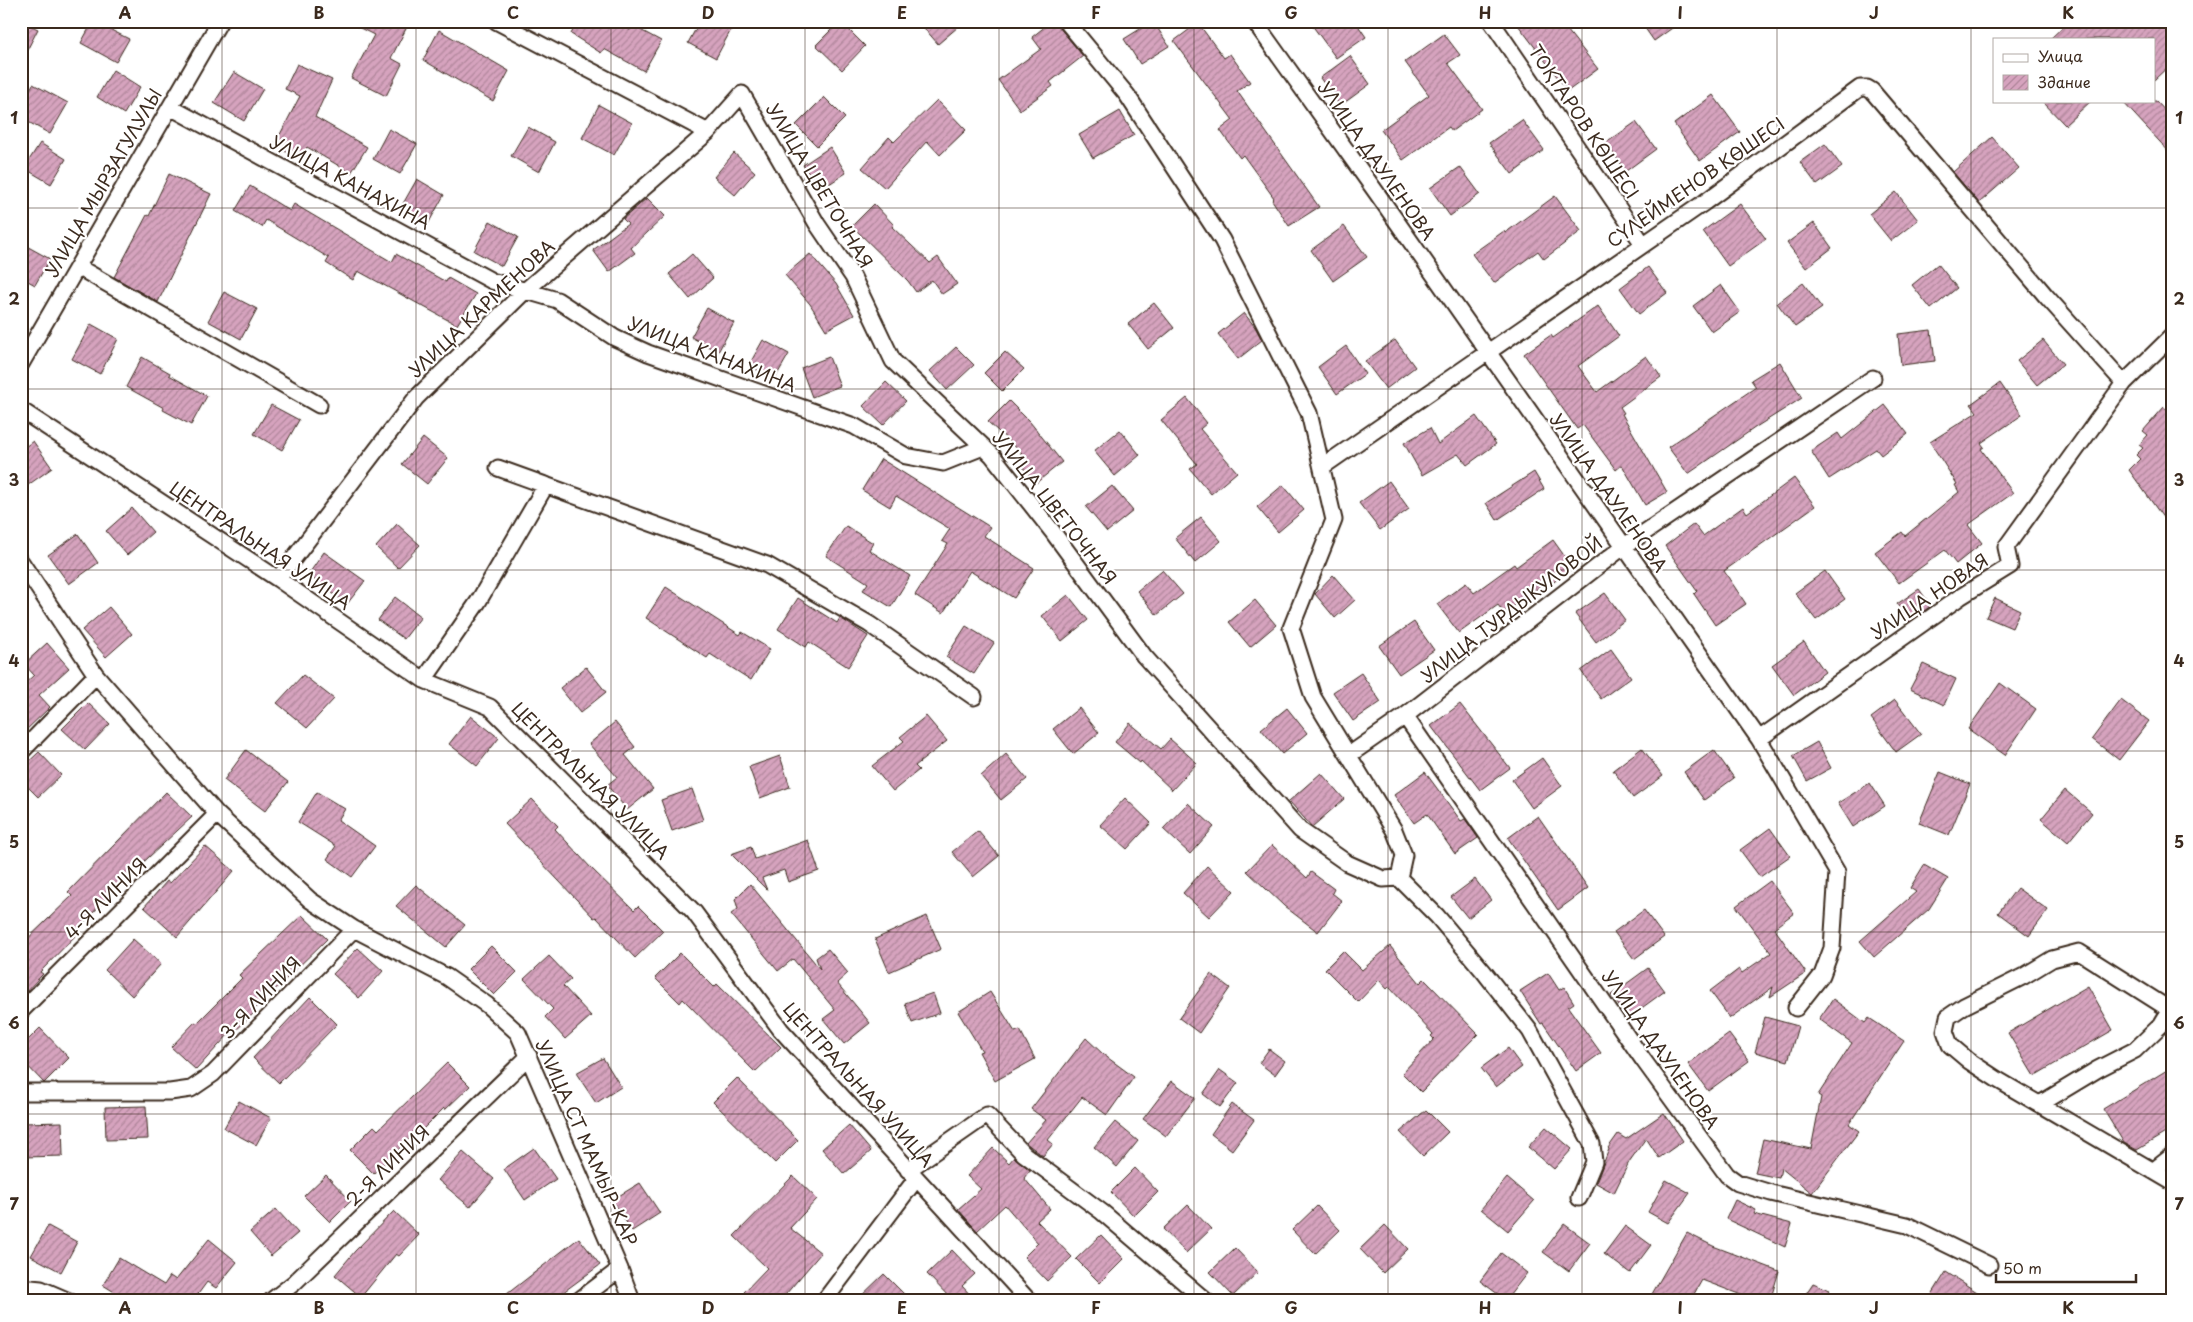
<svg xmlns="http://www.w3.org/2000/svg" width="2193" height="1322" font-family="'Playpen Sans',sans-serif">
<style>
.building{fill:url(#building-hatch);stroke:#3b2a1e}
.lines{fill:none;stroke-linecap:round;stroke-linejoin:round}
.minor-casing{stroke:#3b2a1e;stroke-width:19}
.minor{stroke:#fff;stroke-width:15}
.grid{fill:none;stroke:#3b2a1e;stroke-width:1;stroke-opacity:0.55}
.labels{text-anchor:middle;stroke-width:4.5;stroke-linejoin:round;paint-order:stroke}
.street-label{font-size:18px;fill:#3b2a1e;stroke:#fff}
.neatline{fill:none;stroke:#3b2a1e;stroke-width:2}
.grid-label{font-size:16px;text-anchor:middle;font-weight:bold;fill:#3b2a1e}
</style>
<defs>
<pattern id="building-hatch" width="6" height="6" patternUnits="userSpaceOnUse" patternTransform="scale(1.25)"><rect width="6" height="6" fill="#d6a3be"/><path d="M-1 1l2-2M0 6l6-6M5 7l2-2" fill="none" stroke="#af859a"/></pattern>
</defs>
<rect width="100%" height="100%" fill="#fff"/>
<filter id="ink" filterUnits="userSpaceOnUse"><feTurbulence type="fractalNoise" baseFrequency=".02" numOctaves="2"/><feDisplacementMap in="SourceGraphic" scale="10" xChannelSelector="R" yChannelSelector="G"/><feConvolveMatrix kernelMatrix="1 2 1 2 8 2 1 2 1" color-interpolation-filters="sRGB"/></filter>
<g filter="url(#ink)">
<!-- building -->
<path class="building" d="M21 21 38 29 21 62Z
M93 21 129 39 116 62 81 43Z
M346 21H410L391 58 402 64 386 96 351 78 374 35Z
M578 21H615L630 30 633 26 661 41 644 71 604 49 601 53 571 34Z
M700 21H720L732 28 716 58 688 43Z
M840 21 865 46 842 70 816 45Z
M918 21H965L938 44Z
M1052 21H1057L1059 27 1083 56 1050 82 1053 86 1020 110 998 80 1041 49 1032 37Z
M1153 21 1169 46 1140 64 1124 39Z
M1309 21H1355L1366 37 1336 58Z
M1515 21H1560L1598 69 1568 91Z
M1640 21H1682L1654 41Z
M2069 21H2081L2090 30 2099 21H2167L2172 26V63L2154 80V39H2050Z
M1198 23 1224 58 1230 54 1250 82 1237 91 1319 207 1289 226 1272 200 1274 198 1243 155 1240 158 1220 130 1233 120 1174 41Z
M439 30 509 71 493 101 423 60Z
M1444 34 1460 55 1448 63 1482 109 1452 131 1449 127 1403 160 1381 130 1429 95 1405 62Z
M1350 56 1370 84 1340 106 1320 78Z
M297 64 332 80 315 117 367 147 351 173 307 147 301 159 274 146 300 96 285 89Z
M113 70 140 87 124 114 97 97Z
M234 72 263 89 244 121 214 103Z
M33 84 68 103 50 134 21 118V105Z
M1713 95 1740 132 1700 161 1674 124Z
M824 97 845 118 817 146 796 125Z
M937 100 966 130 940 155 927 141 885 188 862 168 889 137 894 142Z
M2042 101H2091L2065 125Z
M2122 101H2156L2172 118V155Z
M599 105 632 123 614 155 582 138Z
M1120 111 1134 135 1093 158 1079 135Z
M1522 120 1544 150 1512 174 1489 143Z
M1636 122 1656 149 1626 171 1606 143Z
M528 127 555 142 539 172 511 156Z
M389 129 417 144 400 174 373 159Z
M1992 137 2019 168 1979 203 1953 172Z
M40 143 66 159 51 184 24 168Z
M1825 144 1842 167 1817 185 1800 162Z
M830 147 846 173 820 190 803 165Z
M734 153 755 172 735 195 714 177Z
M1460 167 1480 194 1450 216 1430 188Z
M169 174 211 194 158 302 114 277 147 215 149 216Z
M417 179 444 195 428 224 400 209Z
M250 186 290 211 294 204 392 262 396 254 446 282 448 278 476 294 457 325 358 271 353 280 326 263 329 258 266 220 262 227 235 211Z
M1896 192 1918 220 1891 241 1869 214Z
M1555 196 1581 231 1544 259 1538 251 1494 283 1472 254 1504 231 1505 233Z
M647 198 665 216 631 248 635 253 609 272 593 250 628 224 623 219Z
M874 204 894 225 892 227 930 263 938 257 957 284 942 294 932 280 916 292 908 281 852 226Z
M1740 204 1766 239 1728 266 1703 231Z
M490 221 518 237 502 266 474 251Z
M1814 223 1832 248 1806 268 1787 243Z
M1344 226 1367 257 1333 281 1311 250Z
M21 243 50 259 35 285 21 277Z
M692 254 713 278 690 299 669 274Z
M810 254 836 284 854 315 826 330 810 304 785 275Z
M1938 264 1957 288 1931 309 1912 285Z
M1648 267 1667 293 1639 314 1620 288Z
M1803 283 1822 308 1795 327 1777 303Z
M1721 285 1740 312 1712 332 1693 306Z
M224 292 257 309 241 339 208 321Z
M1154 303 1174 328 1148 349 1128 324Z
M1598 306 1619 336 1578 366 1597 392 1646 356 1661 377 1620 407 1624 413 1622 414 1667 492 1645 505 1622 465 1616 470 1583 425 1577 429 1524 354 1551 335 1553 338Z
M707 308 734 323 718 352 691 337Z
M1244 313 1255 327 1262 340 1238 359 1218 334Z
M91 324 118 339 100 374 72 359Z
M1931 330 1935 361 1901 365 1898 334Z
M763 340 789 354 774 380 749 365Z
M1395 340 1415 367 1386 389 1365 361Z
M2043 340 2063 364 2037 385 2017 361Z
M1346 346 1365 374 1337 394 1318 367Z
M956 347 974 365 947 390 930 371Z
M1005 352 1024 369 1002 391 984 373Z
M142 357 170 373 169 375 207 396 191 425 163 410 164 408 126 387Z
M829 357 840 386 812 397 801 368Z
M1780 362 1802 398 1756 427 1688 474 1668 447 1756 387 1751 380Z
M886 382 906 401 883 425 863 406Z
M2000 383 2022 415 1981 443 1984 447 1981 449 2013 493 1968 525 1982 543 1956 564 1945 550 1899 583 1875 552 1902 532 1905 536 1959 492 1955 485 1957 484 1930 442 1977 412 1971 404Z
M1187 398 1207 423 1200 429 1237 472 1211 494 1190 469 1197 464 1161 420Z
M1009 401 1030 422 1062 462 1036 483 1016 459 1022 453 988 422Z
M271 405 299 420 282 450 254 434Z
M1885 405 1908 434 1881 455 1876 449 1829 479 1811 451 1838 433 1842 439Z
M2164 407 2172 414V530L2129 470 2140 459 2136 455 2143 448 2139 445 2148 435 2143 431Z
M1476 416 1496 444 1467 465 1458 454 1422 475 1404 443 1430 428 1438 444Z
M1120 430 1140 455 1115 476 1094 451Z
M423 438 448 458 427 484 402 464Z
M33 441 52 468 21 490V450Z
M881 459 990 527 984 536 1034 568 1014 598 970 571 943 613 915 595 948 544 942 541 950 529 896 496 890 507 862 490Z
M1534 472 1544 489 1497 520 1486 503Z
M1794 478 1815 506 1724 571 1746 604 1715 625 1694 594 1697 591 1665 546 1694 524 1703 536 1743 507 1747 513Z
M1389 481 1409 509 1380 530 1359 503Z
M1283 485 1304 510 1278 532 1257 507Z
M1112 486 1133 511 1107 532 1086 507Z
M132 508 153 532 127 555 106 531Z
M1201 517 1221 541 1195 563 1175 538Z
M397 524 420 545 398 568 376 547Z
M846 526 873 543 869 550 910 576 891 607 863 590 868 583 826 556Z
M78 534 98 563 69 584 48 555Z
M1553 540 1573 568 1544 589 1541 586 1504 613 1498 605 1459 633 1437 604 1466 583 1474 593 1514 564 1516 567Z
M324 552 365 581 347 604 308 575Z
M1162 570 1183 594 1157 615 1137 591Z
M1825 571 1845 599 1816 620 1795 593Z
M1333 575 1355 600 1335 618 1315 594Z
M666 587 740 635 742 632 770 649 751 680 710 654 707 658 646 618Z
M1919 589 1931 606 1909 622 1897 604Z
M1605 593 1625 620 1596 642 1575 614Z
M1068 595 1088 620 1062 641 1042 616Z
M395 597 421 617 404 639 378 620Z
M798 598 837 623 840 618 868 636 848 667 809 642 806 647 778 629Z
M1995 598 2020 610 2012 628 1986 617Z
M1255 600 1276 625 1250 647 1229 622Z
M109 607 132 634 106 657 82 630Z
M1414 622 1434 650 1399 674 1379 646Z
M966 626 994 643 974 674 946 657Z
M1804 642 1825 672 1794 695 1772 665Z
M47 643 69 668 39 695 50 707 21 735V687L34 675 24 664Z
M1611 649 1631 677 1601 699 1581 671Z
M1923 664 1956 679 1944 705 1910 689Z
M586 667 606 692 580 713 560 688Z
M1361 673 1381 702 1353 721 1333 692Z
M303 675 334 699 307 728 277 703Z
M2000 683 2036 709 2005 755 1968 729Z
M1895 700 1921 734 1896 752 1871 718Z
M2121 700 2149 721 2119 760 2092 739Z
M88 703 110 724 85 750 62 729Z
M1460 704 1510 768 1480 790 1431 726Z
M1079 708 1099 733 1073 754 1053 729Z
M1287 708 1307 733 1282 754 1261 729Z
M471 716 499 738 477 766 449 744Z
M926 716 947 741 915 766 919 770 893 791 872 766 904 741 900 737Z
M615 722 635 747 625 755 653 789 627 810 607 785 617 777 589 744Z
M1130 723 1161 749 1170 739 1197 763 1172 790 1141 761 1140 763 1115 742Z
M1817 742 1831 768 1807 781 1793 756Z
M1642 748 1663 776 1633 798 1613 770Z
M246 750 288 782 265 811 224 780Z
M1714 750 1734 778 1704 800 1684 772Z
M39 752 61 775 38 797 21 780V769Z
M1006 754 1027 779 1001 800 981 776Z
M780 756 790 787 760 798 749 767Z
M1542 758 1562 786 1532 808 1512 780Z
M1425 772 1461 821 1465 819 1478 838 1455 854 1427 814 1414 823 1394 795Z
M1940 772 1970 784 1949 835 1919 823Z
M1321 773 1344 799 1312 827 1289 801Z
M1870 783 1885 806 1853 827 1838 803Z
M692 789 703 820 672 831 661 800Z
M2065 790 2092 813 2068 842 2041 819Z
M166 792 192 817 120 884 77 930 79 932 40 972 43 974 21 997V945L72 896 68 892Z
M317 792 345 809 338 820 375 846 352 877 327 859 336 846 298 822Z
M1125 798 1151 823 1127 849 1100 825Z
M532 799 558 826 555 829 591 868 634 910 638 906 663 931 635 958 596 917 594 918 505 824Z
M1188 803 1214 827 1190 854 1163 829Z
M1538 816 1588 888 1558 910 1508 838Z
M1770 828 1790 856 1760 877 1740 850Z
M978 831 999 856 973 877 952 852Z
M808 840 819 871 788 882 784 870 762 878 767 890 731 854 751 847 755 859Z
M1272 845 1307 878 1311 872 1334 889 1332 893 1342 901 1318 932 1284 906 1247 871Z
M205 846 234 871 177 937 144 907 167 881 170 883Z
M1924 865 1948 879 1929 909 1874 957 1860 941 1916 892 1910 888Z
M1207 866 1234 891 1209 917 1183 893Z
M1475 879 1491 900 1468 918 1451 897Z
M1770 881 1794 913 1774 928 1806 973 1770 997 1773 987 1730 1018 1710 991 1739 969 1742 973 1771 953 1736 906Z
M750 884 820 969 816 958 828 949 848 973 837 983 870 1023 844 1044 823 1019 835 1010 793 959 778 971 731 914 738 909 735 899Z
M416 885 465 925 446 947 396 906Z
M2017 888 2048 910 2029 936 1998 913Z
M1644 910 1664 937 1634 959 1614 932Z
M302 915 327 939 254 1010 255 1012 230 1036 229 1034 196 1070 171 1047 195 1022 197 1023 242 978 239 975Z
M927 916 941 949 889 972 875 939Z
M133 939 161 964 132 996 105 970Z
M491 946 517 972 494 995 468 969Z
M1390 946 1420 983 1424 979 1478 1034 1421 1092 1402 1073 1434 1039 1431 1036 1433 1034 1389 987 1387 989 1379 980 1358 1002 1325 969 1343 951 1362 970Z
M358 948 383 971 359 998 333 974Z
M680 953 714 987 717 984 781 1047 755 1072 683 999 680 1003 655 978Z
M549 956 571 979 563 986 591 1016 565 1039 545 1017 553 1009 524 979Z
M1648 968 1665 991 1628 1018 1611 995Z
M1548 973 1559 990 1564 987 1574 1003 1568 1007 1601 1053 1576 1071 1543 1023 1541 1024 1520 991Z
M1211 974 1230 988 1199 1033 1179 1018Z
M2088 986 2113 1030 2034 1076 2008 1033Z
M990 992 1015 1032 1020 1030 1035 1059 995 1081 979 1052 982 1051 958 1012Z
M933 993 940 1013 912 1023 905 1003Z
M310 997 337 1024 279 1083 253 1058Z
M1833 999 1865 1023 1869 1018 1904 1041 1849 1124 1859 1131 1812 1193 1781 1168 1779 1178 1755 1173 1763 1139 1811 1149 1821 1097 1818 1095 1852 1043 1819 1019Z
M1765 1017 1798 1026 1788 1061 1755 1052Z
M40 1028 69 1058 44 1083 21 1059V1047Z
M1729 1034 1749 1061 1708 1091 1688 1064Z
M1086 1038 1104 1055 1134 1077 1107 1115 1082 1097 1048 1140 1053 1144 1043 1156 1026 1143 1046 1120 1031 1109Z
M1508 1048 1522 1067 1496 1087 1481 1068Z
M1269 1049 1285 1061 1275 1075 1259 1063Z
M603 1058 621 1087 596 1103 576 1073Z
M447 1063 470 1086 445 1110 444 1108 412 1140 410 1138 374 1174 350 1150 374 1126 378 1130Z
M2172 1067V1129L2137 1150 2124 1143 2103 1109Z
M1220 1070 1238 1083 1220 1107 1203 1094Z
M737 1078 798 1140 775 1163 713 1102Z
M1172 1081 1195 1098 1166 1136 1143 1119Z
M239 1101 271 1118 256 1145 224 1128Z
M1232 1104 1254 1120 1232 1150 1211 1134Z
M146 1106 148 1139 106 1140 105 1107Z
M1426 1110 1448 1132 1423 1156 1400 1132Z
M1664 1113 1683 1141 1659 1158 1646 1138 1629 1162 1614 1193 1596 1183 1609 1149 1608 1148 1618 1134 1626 1139Z
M62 1122 63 1156 24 1157 23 1123Z
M1115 1122 1138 1141 1117 1167 1094 1147Z
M849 1125 871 1151 844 1174 822 1149Z
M1546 1127 1572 1149 1554 1169 1528 1147Z
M534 1148 556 1179 525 1200 504 1169Z
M993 1148 1009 1163 1014 1157 1030 1170 1024 1178 1050 1209 1037 1221 1072 1257 1047 1281 1024 1257 1038 1243 1005 1205 977 1231 958 1209 981 1189 967 1176Z
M463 1152 494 1179 470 1207 438 1180Z
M1135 1168 1158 1192 1134 1216 1111 1192Z
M326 1175 351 1201 330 1222 304 1196Z
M793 1176 817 1199 790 1228 821 1253 780 1301H754L744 1292 767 1268 734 1236Z
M1507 1178 1534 1201 1508 1231 1481 1209Z
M1666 1180 1690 1193 1668 1223 1648 1212Z
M640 1183 660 1213 632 1231 612 1200Z
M1735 1200 1756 1210 1754 1214 1792 1224 1785 1247 1726 1219Z
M1188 1205 1211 1229 1186 1253 1163 1229Z
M1317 1206 1340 1230 1315 1254 1292 1230Z
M276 1209 298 1233 271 1256 250 1232Z
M394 1211 419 1235 399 1256 396 1254 361 1297 335 1275 355 1251Z
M1564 1224 1590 1243 1569 1271 1543 1252Z
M1385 1225 1408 1249 1383 1273 1360 1249Z
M48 1226 77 1242 61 1272 31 1256Z
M1625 1226 1651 1245 1630 1273 1604 1254Z
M1687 1233 1713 1246 1779 1271 1770 1301H1757L1702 1280 1690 1301H1648Z
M1101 1235 1124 1259 1100 1283 1076 1259Z
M579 1238 600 1265 562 1293 568 1301H498Z
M209 1239 237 1262 216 1288 207 1282 193 1301H129L103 1285 119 1258 164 1285 170 1276 176 1280Z
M1235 1248 1258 1272 1233 1296 1210 1272Z
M952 1250 975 1274 962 1286 976 1301H953L927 1274Z
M1501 1253 1527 1273 1506 1300 1480 1281Z
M1946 1272 1991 1301H1928Z
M884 1274 911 1301H856Z
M1813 1283 1830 1290 1823 1301H1813L1805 1295Z"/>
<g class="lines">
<defs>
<path id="minor" d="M496 21 708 132
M1254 21 1376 192 1759 739 1837 872 1832 948 1822 975 1796 1008
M1491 21 1643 244
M170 107 492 281 557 300 615 338 648 353 854 426 906 456 943 463 983 447
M78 267 319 405
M21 364 220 21
M21 410 278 579 424 680 490 707 694 912 781 1030 1029 1301
M1322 467 1705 202 1860 88H1867L1872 91 2046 296 2124 383
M498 468 767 565 869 624 974 697
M21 562 96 675 217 814 310 900 354 929 447 977 487 1005 518 1033 620 1269 632 1301
M278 579 416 398 526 290 708 132 742 94 817 224 853 277 893 361 992 455 1052 531 1144 656 1300 830 1347 863 1383 879 1399 878 1404 855 1394 830 1313 697 1291 628 1334 520 1309 413 1222 240 1127 95 1066 21
M424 680 478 602 546 485
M1405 716 1644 1061 1727 1175 1738 1183 1771 1193 1907 1225 1989 1265
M1759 739 1960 597 2010 566 2006 547 2124 383 2172 336
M21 752 96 675
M1349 755 1405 716 1623 547 1873 378
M1399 878 1437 916 1484 972 1530 1031 1592 1144 1594 1162 1579 1198
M21 1011 217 814
M2172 1011 2079 952 2052 959 2024 976 1964 1006 1948 1017 1945 1031 1950 1045 1969 1061 1998 1080 2172 1182
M21 1092H170L191 1089 213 1074 354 929
M2040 1104 2098 1069 2135 1050 2161 1025 2170 1010
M908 1170 987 1115 1024 1154 1102 1212 1206 1301
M2153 1171 2172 1156
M21 1287 41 1289 69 1301
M271 1301 294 1283 529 1056
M578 1301 620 1269
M824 1301 916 1179"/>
</defs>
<!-- minor casing -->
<use href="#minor" class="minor-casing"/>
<!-- minor -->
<use href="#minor" class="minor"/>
</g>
</g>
<!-- grid -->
<path class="grid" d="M222 21V1301M416 21V1301M611 21V1301M805 21V1301M999 21V1301M1194 21V1301M1388 21V1301M1582 21V1301M1777 21V1301M1971 21V1301M21 208H2172M21 389H2172M21 570H2172M21 751H2172M21 932H2172M21 1114H2172"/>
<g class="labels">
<!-- street labels -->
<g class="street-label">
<text transform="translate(1583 122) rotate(56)" y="6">ТОҚТАРОВ КӨШЕСІ</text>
<text transform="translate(1376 161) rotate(55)" y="6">УЛИЦА ДАУЛЕНОВА</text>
<text transform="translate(104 183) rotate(-60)" y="6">УЛИЦА МЫРЗАГУЛУЛЫ</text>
<text transform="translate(350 183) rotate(28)" y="6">УЛИЦА КАНАХИНА</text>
<text transform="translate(1696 183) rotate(-35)" y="6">СҮЛЕЙМЕНОВ КӨШЕСІ</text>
<text transform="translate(819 186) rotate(59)" y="6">УЛИЦА ЦВЕТОЧНАЯ</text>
<text transform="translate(482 309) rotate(-43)" y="6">УЛИЦА КАРМЕНОВА</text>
<text transform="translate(712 355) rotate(21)" y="6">УЛИЦА КАНАХИНА</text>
<text transform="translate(1608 493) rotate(55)" y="6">УЛИЦА ДАУЛЕНОВА</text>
<text transform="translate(1054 508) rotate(52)" y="6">УЛИЦА ЦВЕТОЧНАЯ</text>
<text transform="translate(260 546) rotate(34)" y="6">ЦЕНТРАЛЬНАЯ УЛИЦА</text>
<text transform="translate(1930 597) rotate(-34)" y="6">УЛИЦА НОВАЯ</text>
<text transform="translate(1512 610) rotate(-38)" y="6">УЛИЦА ТУРДЫКУЛОВОЙ</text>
<text transform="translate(590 781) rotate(45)" y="6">ЦЕНТРАЛЬНАЯ УЛИЦА</text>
<text transform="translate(106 899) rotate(-45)" y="6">4-Я ЛИНИЯ</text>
<text transform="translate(261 998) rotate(-46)" y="6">3-Я ЛИНИЯ</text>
<text transform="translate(1660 1050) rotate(55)" y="6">УЛИЦА ДАУЛЕНОВА</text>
<text transform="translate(858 1085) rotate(48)" y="6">ЦЕНТРАЛЬНАЯ УЛИЦА</text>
<text transform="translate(586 1143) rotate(66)" y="6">УЛИЦА СТ МАМЫР-КАР</text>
<text transform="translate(388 1166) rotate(-44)" y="6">2-Я ЛИНИЯ</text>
</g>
</g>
<!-- margin -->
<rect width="2193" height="1322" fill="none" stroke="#fff" stroke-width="55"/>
<!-- legend -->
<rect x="1993" y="38" width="162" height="65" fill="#ffffff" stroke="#b1aaa5"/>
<rect x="2003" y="54" width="25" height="8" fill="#ffffff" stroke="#b1aaa5"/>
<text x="2038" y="62" font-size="15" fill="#3b2a1e">Улица</text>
<rect x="2003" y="75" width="25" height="15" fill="url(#building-hatch)" stroke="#b1aaa5"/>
<text x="2038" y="88" font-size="15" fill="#3b2a1e">Здание</text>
<!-- scale -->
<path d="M1996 1274v8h140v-8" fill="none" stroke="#3b2a1e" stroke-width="2.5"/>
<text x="2003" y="1274" font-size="15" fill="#3b2a1e" stroke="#ffffff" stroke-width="4" paint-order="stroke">50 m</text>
<rect x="28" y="28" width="2138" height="1266" class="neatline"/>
<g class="grid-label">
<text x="125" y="19">A</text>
<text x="319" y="19">B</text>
<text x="513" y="19">C</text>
<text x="708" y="19">D</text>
<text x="902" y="19">E</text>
<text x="1096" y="19">F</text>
<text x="1291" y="19">G</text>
<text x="1485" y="19">H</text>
<text x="1680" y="19">I</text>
<text x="1874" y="19">J</text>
<text x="2068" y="19">K</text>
<text x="14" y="124">1</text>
<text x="2179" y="124">1</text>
<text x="14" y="305">2</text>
<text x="2179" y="305">2</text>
<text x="14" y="486">3</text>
<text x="2179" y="486">3</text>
<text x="14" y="667">4</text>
<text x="2179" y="667">4</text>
<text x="14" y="848">5</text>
<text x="2179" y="848">5</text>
<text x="14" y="1029">6</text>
<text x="2179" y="1029">6</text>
<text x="14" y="1210">7</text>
<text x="2179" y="1210">7</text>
<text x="125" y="1314">A</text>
<text x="319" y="1314">B</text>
<text x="513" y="1314">C</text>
<text x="708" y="1314">D</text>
<text x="902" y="1314">E</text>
<text x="1096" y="1314">F</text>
<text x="1291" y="1314">G</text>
<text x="1485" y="1314">H</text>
<text x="1680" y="1314">I</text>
<text x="1874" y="1314">J</text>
<text x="2068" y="1314">K</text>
</g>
</svg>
